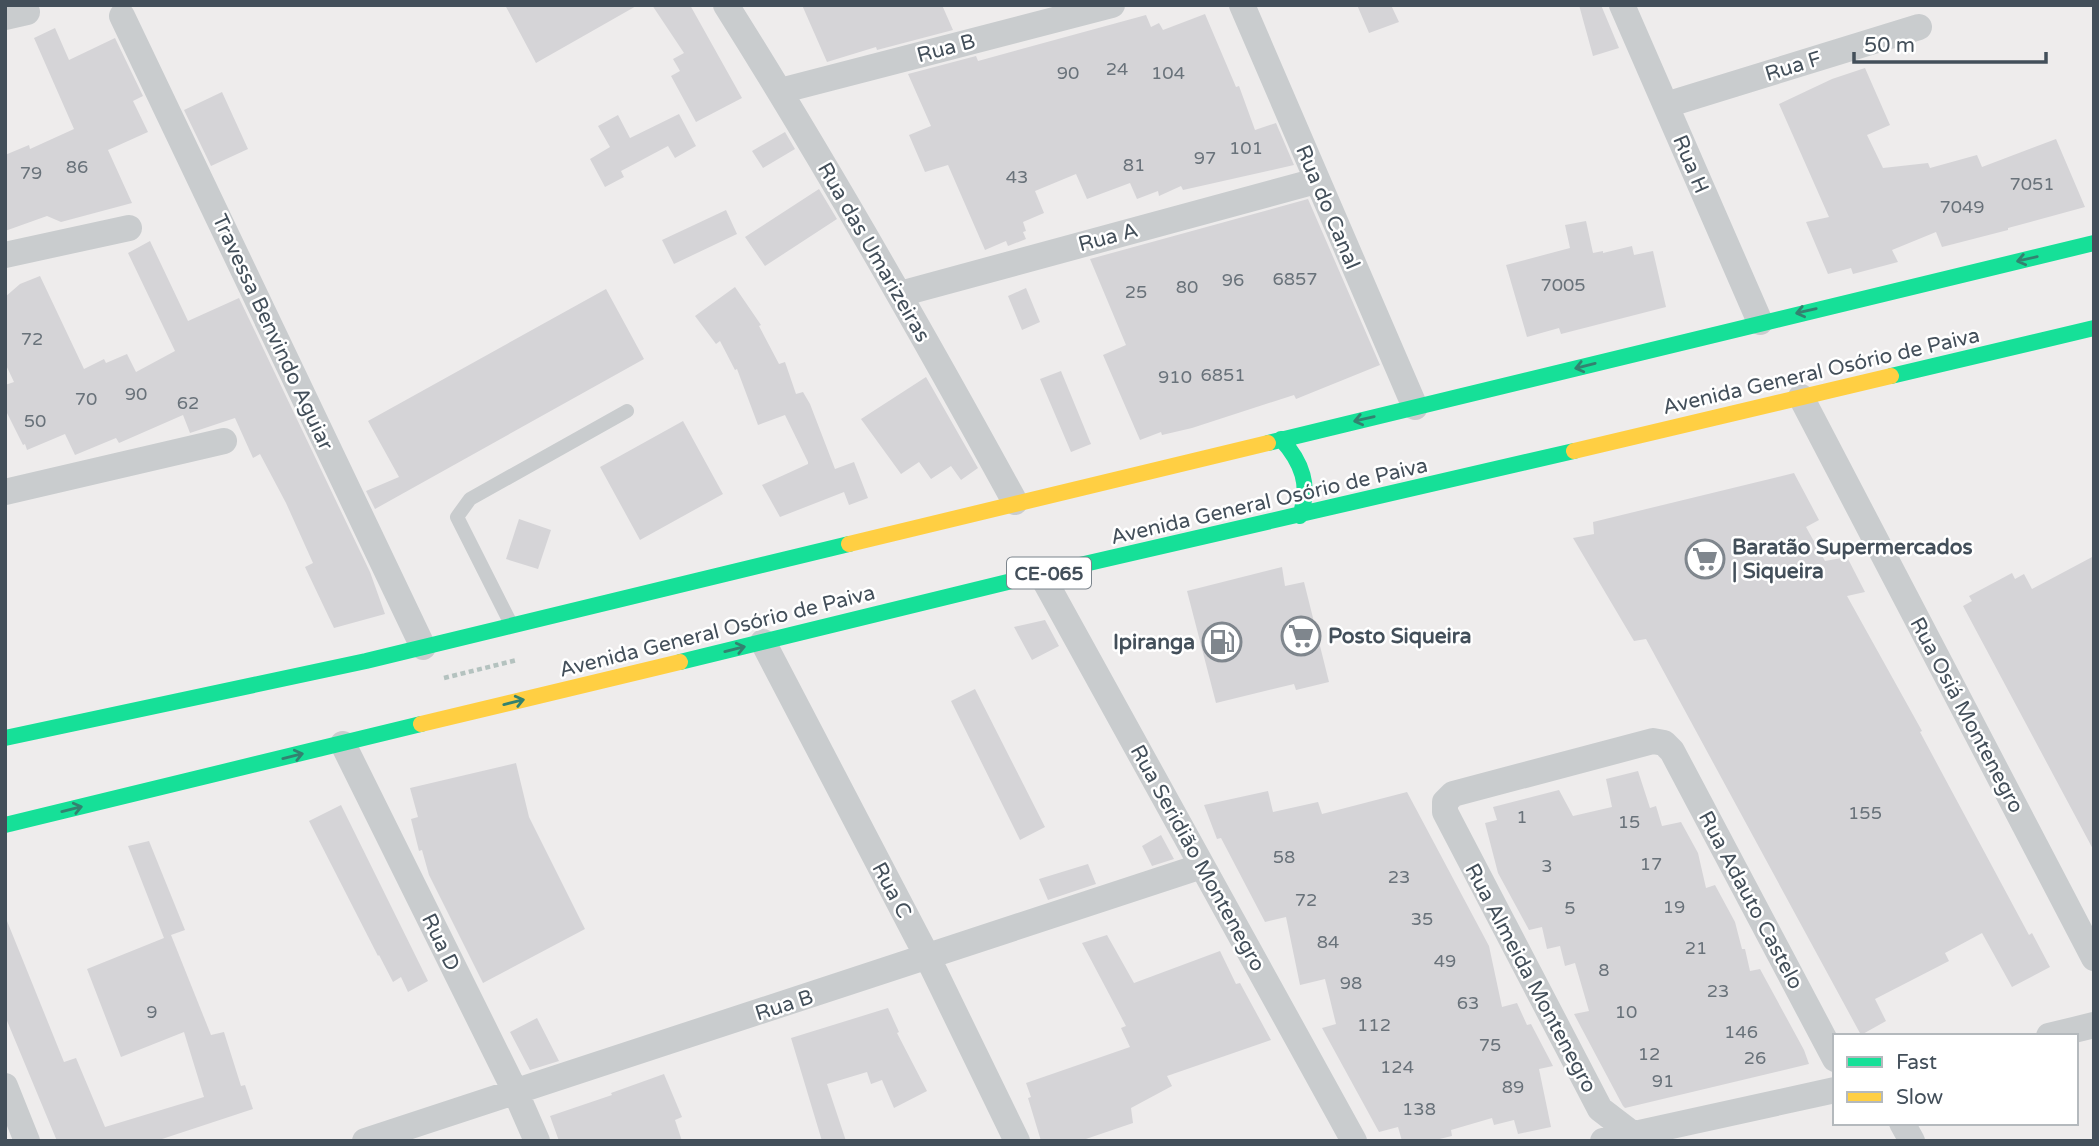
<svg xmlns="http://www.w3.org/2000/svg" width="2099" height="1146" font-family="'Varela Round',sans-serif">
<style>
.building{fill:#d5d4d7}
.lines{fill:none;stroke-linecap:round;stroke-linejoin:round}
.path{stroke:#b4c2bf;stroke-width:4.5;stroke-dasharray:5 3.5;stroke-linecap:butt}
.lane{stroke:#c9ccce;stroke-width:14}
.street{stroke:#c9ccce;stroke-width:26}
.fast{stroke:#16e098;stroke-width:16}
.slow{stroke:#ffcf43;stroke-width:16}
.oneway{stroke:#338270}
.labels{text-anchor:middle;stroke-width:5;stroke-linejoin:round;paint-order:stroke}
.number-label{font-size:18px;fill:#69727a}
.shield{fill:#fff;stroke:#7b848c;stroke-width:2}
.shield-label{font-size:19px;font-weight:bold;fill:#434f5a}
.street-label{font-size:21px;fill:#434f5a;stroke:#fff}
.poi-label{font-size:21px;font-weight:bold;fill:#434f5a;stroke:#fff;text-anchor:start}
</style>
<rect width="100%" height="100%" fill="#eeecec"/>
<!-- building -->
<path class="building" d="M505 5H638L536 63Z
M652 5H690L742 98 696 122 671 76 680 71 673 59 684 53Z
M802 5H942L953 30 877 50 876 47 827 62Z
M1357 5H1391L1399 22 1369 33Z
M1579 5H1601L1619 48 1593 56Z
M1205 14 1236 87 1239 86 1255 130 1276 123 1294 165 1183 190 1181 186 1159 196 1158 191 1137 199 1130 183 1087 199 1076 174 1035 191 1044 213 1023 222 1026 231 1023 232 1026 239 1008 246 1006 241 985 250 948 165 925 172 909 135 931 126 908 74 976 56 978 61 1146 15 1151 27 1159 23 1163 30Z
M55 28 69 60 115 38 143 96 133 101 148 132 108 150 132 203 61 222 47 216 5 231V155L29 145 30 149 74 129 34 38Z
M1865 68 1890 125 1867 135 1883 168 1928 163 1930 168 1977 155 1982 167 2056 139 2085 207 2008 228V230L1942 247 1936 232 1892 250 1898 262 1853 274 1851 268 1828 274 1806 222 1829 217 1779 104 1832 79Z
M222 92 248 149 211 166 184 110Z
M679 114 696 146 675 158 668 146 621 171 624 177 605 187 590 159 610 147 598 126 618 115 630 138Z
M785 132 795 149 763 168 752 151Z
M819 189 837 219 765 266 745 237Z
M1308 199 1380 365 1296 399 1294 395 1192 428 1162 435 1161 432 1140 440 1103 355 1126 345 1090 259Z
M726 210 737 234 674 264 662 240Z
M1586 221 1593 253 1603 251V253L1632 246 1634 255 1653 251 1666 307 1561 334 1559 328 1527 337 1506 265 1570 248 1565 225Z
M150 241 188 321 239 298 370 572 385 614 334 628 305 567 313 563 286 503 260 454 253 458 235 418 190 433 183 415 119 443 116 438 75 455 65 434 27 450 25 444 23 445 5 409V385L14 382 5 363V297L20 284 40 276 84 369 104 359 106 363 127 354 136 372 175 351 128 253Z
M735 287 761 325 759 326 779 364 785 362 796 394 803 392 810 404 835 469 854 462 868 498 849 505 844 492 780 517 762 485 808 464V462L785 415 758 425 737 369 735 370 720 341 716 344 695 316Z
M1026 288 1040 322 1022 330 1008 296Z
M606 289 644 359 375 509 366 491 399 477 368 421Z
M1061 371 1091 444 1071 452 1040 379Z
M926 377 978 468 961 480 951 466 931 479 919 462 901 474 861 419Z
M683 421 723 494 640 540 600 467Z
M1794 473 1819 520 1806 527 1825 561 1847 557 1865 592 1847 596 1922 731 1920 732 2029 935 2032 933 2050 967 2012 987 1982 933 1945 953 1949 961 1875 999 1886 1021 1861 1035 1646 639 1634 641 1573 538 1594 534 1593 522Z
M519 519 551 530 538 569 506 559Z
M2094 556V851L1963 606 1972 601 1969 596 2012 573 2015 579 2024 574 2032 589Z
M1282 567 1285 586 1304 582 1329 682 1296 690 1294 684 1216 703 1187 591Z
M1045 620 1059 646 1032 660 1014 627Z
M975 689 1045 827 1020 840 951 701Z
M516 763 529 817 585 929 483 983 429 875 422 850 419 851 411 819 418 817 410 788Z
M1638 771 1650 808 1656 806 1662 826 1681 822 1698 853 1706 888 1715 885 1735 922 1742 949H1745L1750 971 1760 969 1804 1050 1809 1064 1625 1108 1623 1106 1574 1014 1589 1011 1575 963 1565 966 1560 946 1547 949 1542 927 1529 930 1498 873 1485 823 1497 820 1493 807 1559 790 1573 816 1612 807 1606 779Z
M1268 791 1273 812 1318 802 1322 814 1407 792 1489 946 1502 1007 1517 1003 1527 1025 1531 1024 1553 1066 1539 1069 1551 1127 1518 1134 1514 1120 1494 1125 1492 1118 1451 1130 1452 1136 1431 1141H1402L1398 1127 1379 1132 1322 1028 1336 1024 1325 979 1300 985 1286 917 1265 922 1221 838 1217 839 1204 805Z
M341 805 428 981 408 992 401 977 393 982 379 955 378 956 309 821Z
M1161 835 1174 859 1152 866 1142 846Z
M149 841 185 930 171 935 211 1035 224 1032 241 1086 245 1085 253 1109 156 1141H57L5 1016V916L64 1062 76 1058 105 1127 204 1097 184 1032 121 1057 87 969 164 938 128 846Z
M1088 864 1096 884 1048 900 1039 879Z
M1107 935 1134 983 1220 951 1236 984 1240 983 1271 1040 1167 1076 1172 1086 1131 1108 1133 1123 1080 1141H1041L1028 1098 1031 1097 1026 1083 1130 1047 1121 1028 1126 1026 1082 943Z
M888 1008 899 1032 897 1033 927 1091 894 1108 882 1080 871 1084 867 1072 827 1084 846 1141H822L791 1038Z
M537 1018 559 1061 530 1070 510 1032Z
M664 1074 682 1117 675 1120 682 1141H559L550 1116 612 1095 611 1093Z"/>
<g class="lines">
<!-- path -->
<path class="path" d="M444 678 517 660"/>
<!-- lane -->
<path class="lane" d="M511 624 457 517 470 499 627 411"/>
<!-- street -->
<path class="street" d="M726 5C828 167 923 334 1015 502
M1242 5 1415 407
M1622 5 1760 322
M122 16 423 647
M5 17 27 12
M780 91 1112 5
M1666 105 1919 27
M5 255 129 228
M900 294 1316 181
M1801 397 2094 958
M5 492 224 441
M1041 574 1354 1141
M763 642 928 958 1017 1141
M343 744 516 1093 537 1141
M2049 1036 2094 1025
M5 1086 27 1141
M1902 1123 1912 1141
M365 1141 1202 866
M1603 1141 1835 1090
M1637 1141 1634 1135 1600 1109 1445 812V802L1453 794 1653 741 1664 743 1672 751 1835 1059"/>
<!-- fast -->
<path class="fast" d="M1891 376 2094 328
M1281 439C1302 462 1311 486 1300 516
M1268 443 2094 243
M680 662 1041 574 1574 451
M5 738 366 661 849 544
M5 825 421 724"/>
<!-- slow -->
<path class="slow" d="M1574 451 1891 376
M849 544 1268 443
M421 724 680 662"/>
</g>
<!-- one-way arrows -->
<defs><path id="oneway-shaft" d="M-6 0H5M1.5-3L5.5 0L1.5 3" fill="none" stroke-width="1.6" stroke-linecap="round" stroke-linejoin="round" transform="scale(1.75)"/></defs>
<g class="oneway">
<use href="#oneway-shaft" transform="translate(2027 259) rotate(167)"/>
<use href="#oneway-shaft" transform="translate(1806 311) rotate(167)"/>
<use href="#oneway-shaft" transform="translate(1585 366) rotate(166)"/>
<use href="#oneway-shaft" transform="translate(1364 419) rotate(167)"/>
<use href="#oneway-shaft" transform="translate(735 649) rotate(-14)"/>
<use href="#oneway-shaft" transform="translate(514 702) rotate(-14)"/>
<use href="#oneway-shaft" transform="translate(293 756) rotate(-14)"/>
<use href="#oneway-shaft" transform="translate(72 809) rotate(-14)"/>
</g>
<!-- icons -->
<defs>
<symbol id="supermarket-ring" viewBox="-11 -11 22 22"><circle r="9.5" fill="#fff" stroke="#7f868d" stroke-width="1.5"/><path d="M-6-5.5h2.5l.6 2H6L4.5 2H-2.5L-4.4-4H-6ZM-1.5 3.2a1.3 1.3 0 1 0 .1 0ZM3 3.2a1.3 1.3 0 1 0 .1 0Z" fill="#7f868d"/></symbol>
<symbol id="fuel-ring" viewBox="-11 -11 22 22"><circle r="9.5" fill="#fff" stroke="#7f868d" stroke-width="1.5"/><path d="M-5.5-6h7V0h2V4h1.3V-2.5L3-4.5l.8-.8L6-3V5H2.5V1h-1V6h-7ZM-4.2-4.7v3.2H.2V-4.7Z" fill="#7f868d"/></symbol>
</defs>
<g fill-rule="evenodd">
<use href="#supermarket-ring" x="1683" y="537" width="44" height="44"/>
<use href="#supermarket-ring" x="1279" y="614" width="44" height="44"/>
<use href="#fuel-ring" x="1200" y="620" width="44" height="44"/>
</g>
<g class="labels">
<!-- number labels -->
<g class="number-label">
<text x="1117" y="75">24</text>
<text x="1068" y="79">90</text>
<text x="1168" y="79">104</text>
<text x="1246" y="154">101</text>
<text x="1205" y="164">97</text>
<text x="1134" y="171">81</text>
<text x="77" y="173">86</text>
<text x="31" y="179">79</text>
<text x="1017" y="183">43</text>
<text x="2032" y="190">7051</text>
<text x="1962" y="213">7049</text>
<text x="1295" y="285">6857</text>
<text x="1233" y="286">96</text>
<text x="1563" y="291">7005</text>
<text x="1187" y="293">80</text>
<text x="1136" y="298">25</text>
<text x="32" y="345">72</text>
<text x="1223" y="381">6851</text>
<text x="1175" y="383">910</text>
<text x="136" y="400">90</text>
<text x="86" y="405">70</text>
<text x="188" y="409">62</text>
<text x="35" y="427">50</text>
<text x="1865" y="819">155</text>
<text x="1522" y="823">1</text>
<text x="1629" y="828">15</text>
<text x="1284" y="863">58</text>
<text x="1651" y="870">17</text>
<text x="1547" y="872">3</text>
<text x="1399" y="883">23</text>
<text x="1306" y="906">72</text>
<text x="1674" y="913">19</text>
<text x="1570" y="914">5</text>
<text x="1422" y="925">35</text>
<text x="1328" y="948">84</text>
<text x="1696" y="954">21</text>
<text x="1445" y="967">49</text>
<text x="1604" y="976">8</text>
<text x="1351" y="989">98</text>
<text x="1718" y="997">23</text>
<text x="1468" y="1009">63</text>
<text x="152" y="1018">9</text>
<text x="1626" y="1018">10</text>
<text x="1374" y="1031">112</text>
<text x="1741" y="1038">146</text>
<text x="1490" y="1051">75</text>
<text x="1649" y="1060">12</text>
<text x="1755" y="1064">26</text>
<text x="1397" y="1073">124</text>
<text x="1663" y="1087">91</text>
<text x="1513" y="1093">89</text>
<text x="1419" y="1115">138</text>
</g>
<!-- shield labels -->
<rect class="shield" x="1007" y="557.5" width="84" height="31" rx="5"/>
<g class="shield-label">
<text x="1049" y="580">CE-065</text>
</g>
<!-- street labels -->
<g class="street-label">
<text transform="translate(946 48) rotate(-15)" y="7">Rua B</text>
<text transform="translate(1793 66) rotate(-17)" y="7">Rua F</text>
<text transform="translate(1691 164) rotate(67)" y="7">Rua H</text>
<text transform="translate(1328 207) rotate(67)" y="7">Rua do Canal</text>
<text transform="translate(1108 237) rotate(-15)" y="7">Rua A</text>
<text transform="translate(874 252) rotate(60)" y="7">Rua das Umarizeiras</text>
<text transform="translate(273 332) rotate(65)" y="7">Travessa Benvindo Aguiar</text>
<text transform="translate(1821 371) rotate(-13)" y="7">Avenida General Osório de Paiva</text>
<text transform="translate(1269 501) rotate(-13)" y="7">Avenida General Osório de Paiva</text>
<text transform="translate(717 631) rotate(-14)" y="7">Avenida General Osório de Paiva</text>
<text transform="translate(1967 715) rotate(62)" y="7">Rua Osiá Montenegro</text>
<text transform="translate(1198 858) rotate(61)" y="7">Rua Seridião Montenegro</text>
<text transform="translate(892 890) rotate(62)" y="7">Rua C</text>
<text transform="translate(1751 900) rotate(62)" y="7">Rua Adauto Castelo</text>
<text transform="translate(441 942) rotate(64)" y="7">Rua D</text>
<text transform="translate(1531 978) rotate(62)" y="7">Rua Almeida Montenegro</text>
<text transform="translate(784 1005) rotate(-18)" y="7">Rua B</text>
</g>
<!-- poi labels -->
<g class="poi-label">
<text x="1732" y="554">Baratão Supermercados<tspan x="1732" dy="24">| Siqueira</tspan></text>
<text x="1328" y="643">Posto Siqueira</text>
<text x="1195" y="649" text-anchor="end">Ipiranga</text>
</g>
</g>
<!-- border -->
<rect width="2099" height="1146" fill="none" stroke="#434f5a" stroke-width="14"/>
<!-- legend -->
<rect x="1833" y="1034" width="245" height="91" fill="#ffffff" stroke="#b4b9bd" stroke-width="2"/>
<rect x="1847" y="1057" width="35" height="10" fill="#16e098" stroke="#b4b9bd" stroke-width="2"/>
<text x="1896" y="1069" font-size="21" fill="#434f5a">Fast</text>
<rect x="1847" y="1092" width="35" height="10" fill="#ffcf43" stroke="#b4b9bd" stroke-width="2"/>
<text x="1896" y="1104" font-size="21" fill="#434f5a">Slow</text>
<!-- scale -->
<path d="M1854 52v10h192v-10" fill="none" stroke="#434f5a" stroke-width="3.5"/>
<text x="1864" y="52" font-size="21" fill="#434f5a" stroke="#ffffff" stroke-width="5" paint-order="stroke">50 m</text>
</svg>
